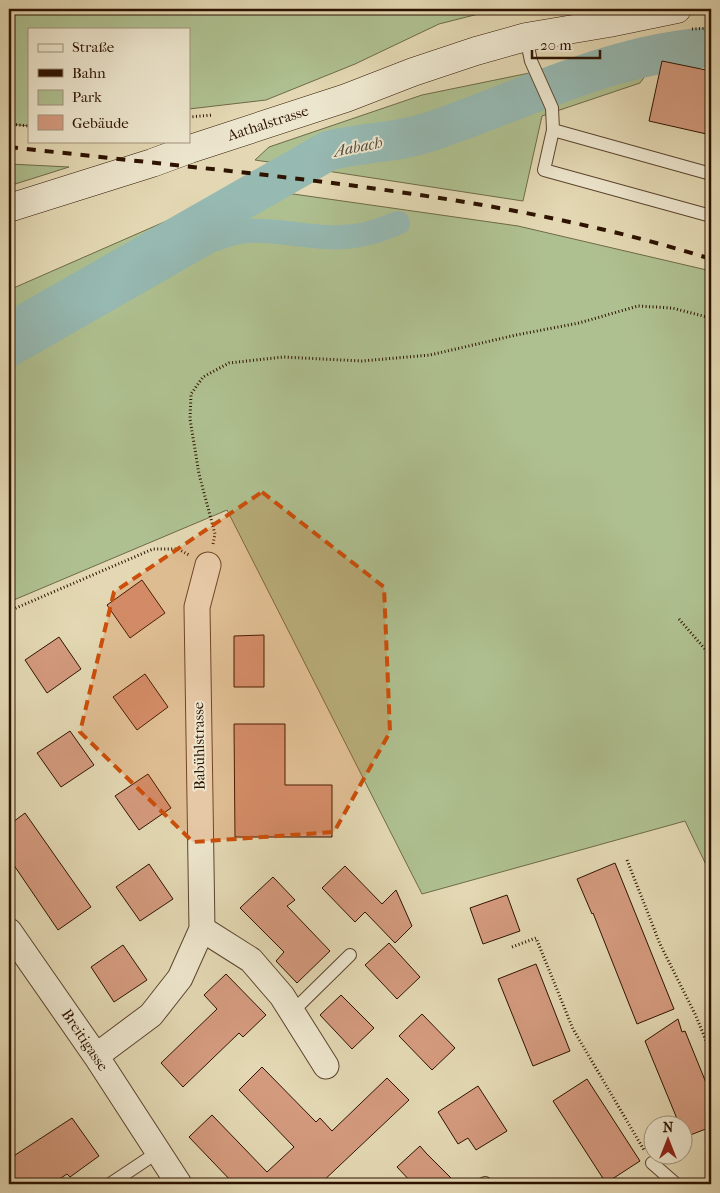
<svg xmlns="http://www.w3.org/2000/svg" width="720" height="1193" font-family="'IM FELL French Canon',serif">
<style>
.green{fill:#afc090;stroke:#6e6a48}
.lines{fill:none;stroke-linecap:round;stroke-linejoin:round}
.canal{stroke:#96b9b2;stroke-width:24}
.river{stroke:#96b9b2;stroke-width:40}
.building{fill:#d49a7e;stroke:#2e1300}
.lane-casing{stroke:#5b442d;stroke-width:14}
.street-casing{stroke:#5b442d;stroke-width:27}
.secondary-casing{stroke:#2e1300;stroke-width:29}
.path{stroke:#2e1300;stroke-width:3;stroke-dasharray:1 2.5;stroke-linecap:butt}
.lane{stroke:#ede6ce;stroke-width:12}
.street{stroke:#ede6ce;stroke-width:25}
.secondary{stroke:#ede6ce;stroke-width:28}
.rail{stroke:#2e1300;stroke-width:4;stroke-dasharray:9 9;stroke-linecap:butt}
.marked{fill:#cc4e0a;fill-opacity:0.2;stroke:#cc4e0a;stroke-width:4;stroke-dasharray:10 6;stroke-linejoin:round}
.labels{text-anchor:middle;stroke-width:4;stroke-linejoin:round;paint-order:stroke}
.street-label{font-size:15px;fill:#2e1300;stroke:#ede6ce}
.water-label{font-size:16px;font-style:italic;fill:#524d3e;stroke:#ede6ce}
</style>
<rect width="100%" height="100%" fill="#e3d8b3"/>
<filter id="stains"><feTurbulence type="fractalNoise" baseFrequency=".004" numOctaves="4"/><feColorMatrix values="0 0 0 0 .2 0 0 0 0 .09 0 0 0 0 .02 0 0 0 .5 -.17"/></filter>
<radialGradient id="worn" r=".72"><stop offset=".6" stop-color="#630" stop-opacity="0"/><stop offset="1" stop-color="#630" stop-opacity=".3"/></radialGradient>
<!-- green -->
<path class="green" d="M9 9H498L439 24 355 64 266 100 189 109V29H29V126L9 124Z
M696 34H711V53H662L640 83 542 116 523 201 255 160 269 147 422 95 549 69 609 51 667 37Z
M9 164 69 167 12 185 9 174Z
M244 187 518 226 711 271V875L685 821 422 894 227 510 9 602V290Z"/>
<g class="lines">
<!-- canal -->
<path class="canal" d="M9 356 210 241C222 237 233 232 247 231 282 229 318 241 354 236 370 234 384 229 398 223"/>
<!-- river -->
<path class="river" d="M9 333 328 151C362 142 398 143 432 131 523 100 614 53 711 47"/>
</g>
<!-- building -->
<path class="building" d="M662 61 711 71V135L649 121Z
M142 580 165 613 130 638 107 605Z
M264 635V687H234V636Z
M59 637 81 669 47 693 25 660Z
M145 674 168 707 137 730 113 697Z
M234 724H285V785H332V837H235Z
M70 731 94 765 61 787 37 753Z
M148 774 171 808 139 830 115 796Z
M25 813 91 907 58 930 9 858V825Z
M615 863 674 1009 637 1024 593 913 592 914 577 879Z
M149 864 173 899 140 921 116 887Z
M345 866 382 904 396 890 412 926 395 943 365 912 355 922 322 888Z
M273 877 295 900 287 906 330 951 297 983 276 961 284 952 240 908Z
M507 895 520 931 483 944 470 908Z
M389 943 420 977 397 999 365 965Z
M123 945 147 980 114 1002 91 967Z
M536 964 570 1051 533 1066 498 979Z
M226 974 266 1015 243 1037 239 1033 183 1087 161 1063 217 1009 204 995Z
M341 995 374 1028 352 1049 320 1015Z
M422 1014 455 1048 432 1070 399 1036Z
M678 1019 682 1032 685 1031 711 1095V1127L685 1137 682 1126H680L645 1041Z
M262 1067 316 1122 320 1118 332 1131 387 1078 409 1100 320 1184H234L189 1137 212 1115 267 1172 294 1147 239 1090Z
M587 1079 640 1161 606 1183 553 1101Z
M478 1086 507 1131 476 1150 468 1138 458 1144 438 1112Z
M72 1118 99 1156 70 1177 67 1174 52 1184H18L9 1172V1159Z
M420 1146 426 1153 457 1184H413L397 1167Z"/>
<g class="lines">
<defs>
<path id="lane" d="M526 37 531 61 552 108 553 130
M711 174 553 130 544 170 711 216
M292 1012 350 955
M652 1163 676 1184
M110 1184 158 1152
M483 1184 485 1183"/>
<path id="street" d="M202 929 251 960 282 996 326 1066
M9 931 96 1056 179 1184
M96 1056 151 1015 180 978 202 929 197 607 208 565"/>
<path id="secondary" d="M9 208 152 163 190 149 346 98 413 72 476 51 526 37 609 23 677 9"/>
</defs>
<!-- lane casing -->
<use href="#lane" class="lane-casing"/>
<!-- street casing -->
<use href="#street" class="street-casing"/>
<!-- secondary casing -->
<use href="#secondary" class="secondary-casing"/>
<!-- path -->
<path class="path" d="M692 29 711 28
M189 117 213 115
M9 124 29 126
M213 544 215 534 199 474 190 419 191 394 203 377 229 363 283 357 362 361 430 355 516 335 579 323 638 306 672 308 711 318
M9 611 153 549H178L189 555
M679 619 711 656
M627 860 660 944 696 1016 711 1053
M512 947 536 938 573 1029 644 1150"/>
<!-- lane -->
<use href="#lane" class="lane"/>
<!-- street -->
<use href="#street" class="street"/>
<!-- secondary -->
<use href="#secondary" class="secondary"/>
<!-- rail -->
<path class="rail" d="M9 147C82 155 156 163 230 171 392 189 555 210 711 259"/>
</g>
<!-- marked area -->
<path class="marked" d="M262 492 384 587 390 732 334 832 193 842 80 732 114 592Z"/>
<g class="labels">
<!-- street labels -->
<g class="street-label">
<text transform="translate(268 123) rotate(-18)" y="5">Aathalstrasse</text>
<text transform="translate(199 746) rotate(-91)" y="5">Babühlstrasse</text>
<text transform="translate(85 1040) rotate(56)" y="5">Breitigasse</text>
</g>
<!-- water labels -->
<g class="water-label">
<text transform="translate(358 146) rotate(-11)" y="6">Aabach</text>
</g>
</g>
<!-- margin -->
<rect width="720" height="1193" fill="none" stroke="#e3d8b3" stroke-width="30"/>
<rect x="10" y="10" width="700" height="1173" fill="none" stroke="#2e1300" stroke-width="2.5"/>
<rect x="15" y="15" width="690" height="1163" fill="none" stroke="#2e1300"/>
<!-- legend -->
<rect x="28" y="28" width="162" height="115" fill="#ede6ce" stroke="#a1927c"/>
<rect x="38" y="44" width="25" height="8" fill="#ede6ce" stroke="#a1927c"/>
<text x="72" y="52" font-size="15" fill="#2e1300">Straße</text>
<rect x="38" y="69" width="25" height="8" fill="#2e1300" stroke="#a1927c"/>
<text x="72" y="78" font-size="15" fill="#2e1300">Bahn</text>
<rect x="38" y="90" width="25" height="15" fill="#afc090" stroke="#a1927c"/>
<text x="72" y="102" font-size="15" fill="#2e1300">Park</text>
<rect x="38" y="115" width="25" height="15" fill="#d49a7e" stroke="#a1927c"/>
<text x="72" y="128" font-size="15" fill="#2e1300">Gebäude</text>
<!-- north arrow -->
<g transform="translate(668 1140)"><circle r="24" fill="#ede6ce" stroke="#a1927c"/>
<path d="M0-4L9 19L0 12L-9 19Z" fill="#8f2418"/>
<text y="-8" font-size="14" font-weight="bold" text-anchor="middle" fill="#2e1300">N</text>
</g>
<!-- scale -->
<path d="M532 50v8h68v-8" fill="none" stroke="#2e1300" stroke-width="2.5"/>
<text x="540" y="50" font-size="15" fill="#2e1300" stroke="#ede6ce" stroke-width="4" paint-order="stroke">20 m</text>
<rect width="100%" height="100%" filter="url(#stains)"/>
<rect width="100%" height="100%" fill="url(#worn)"/>
</svg>
